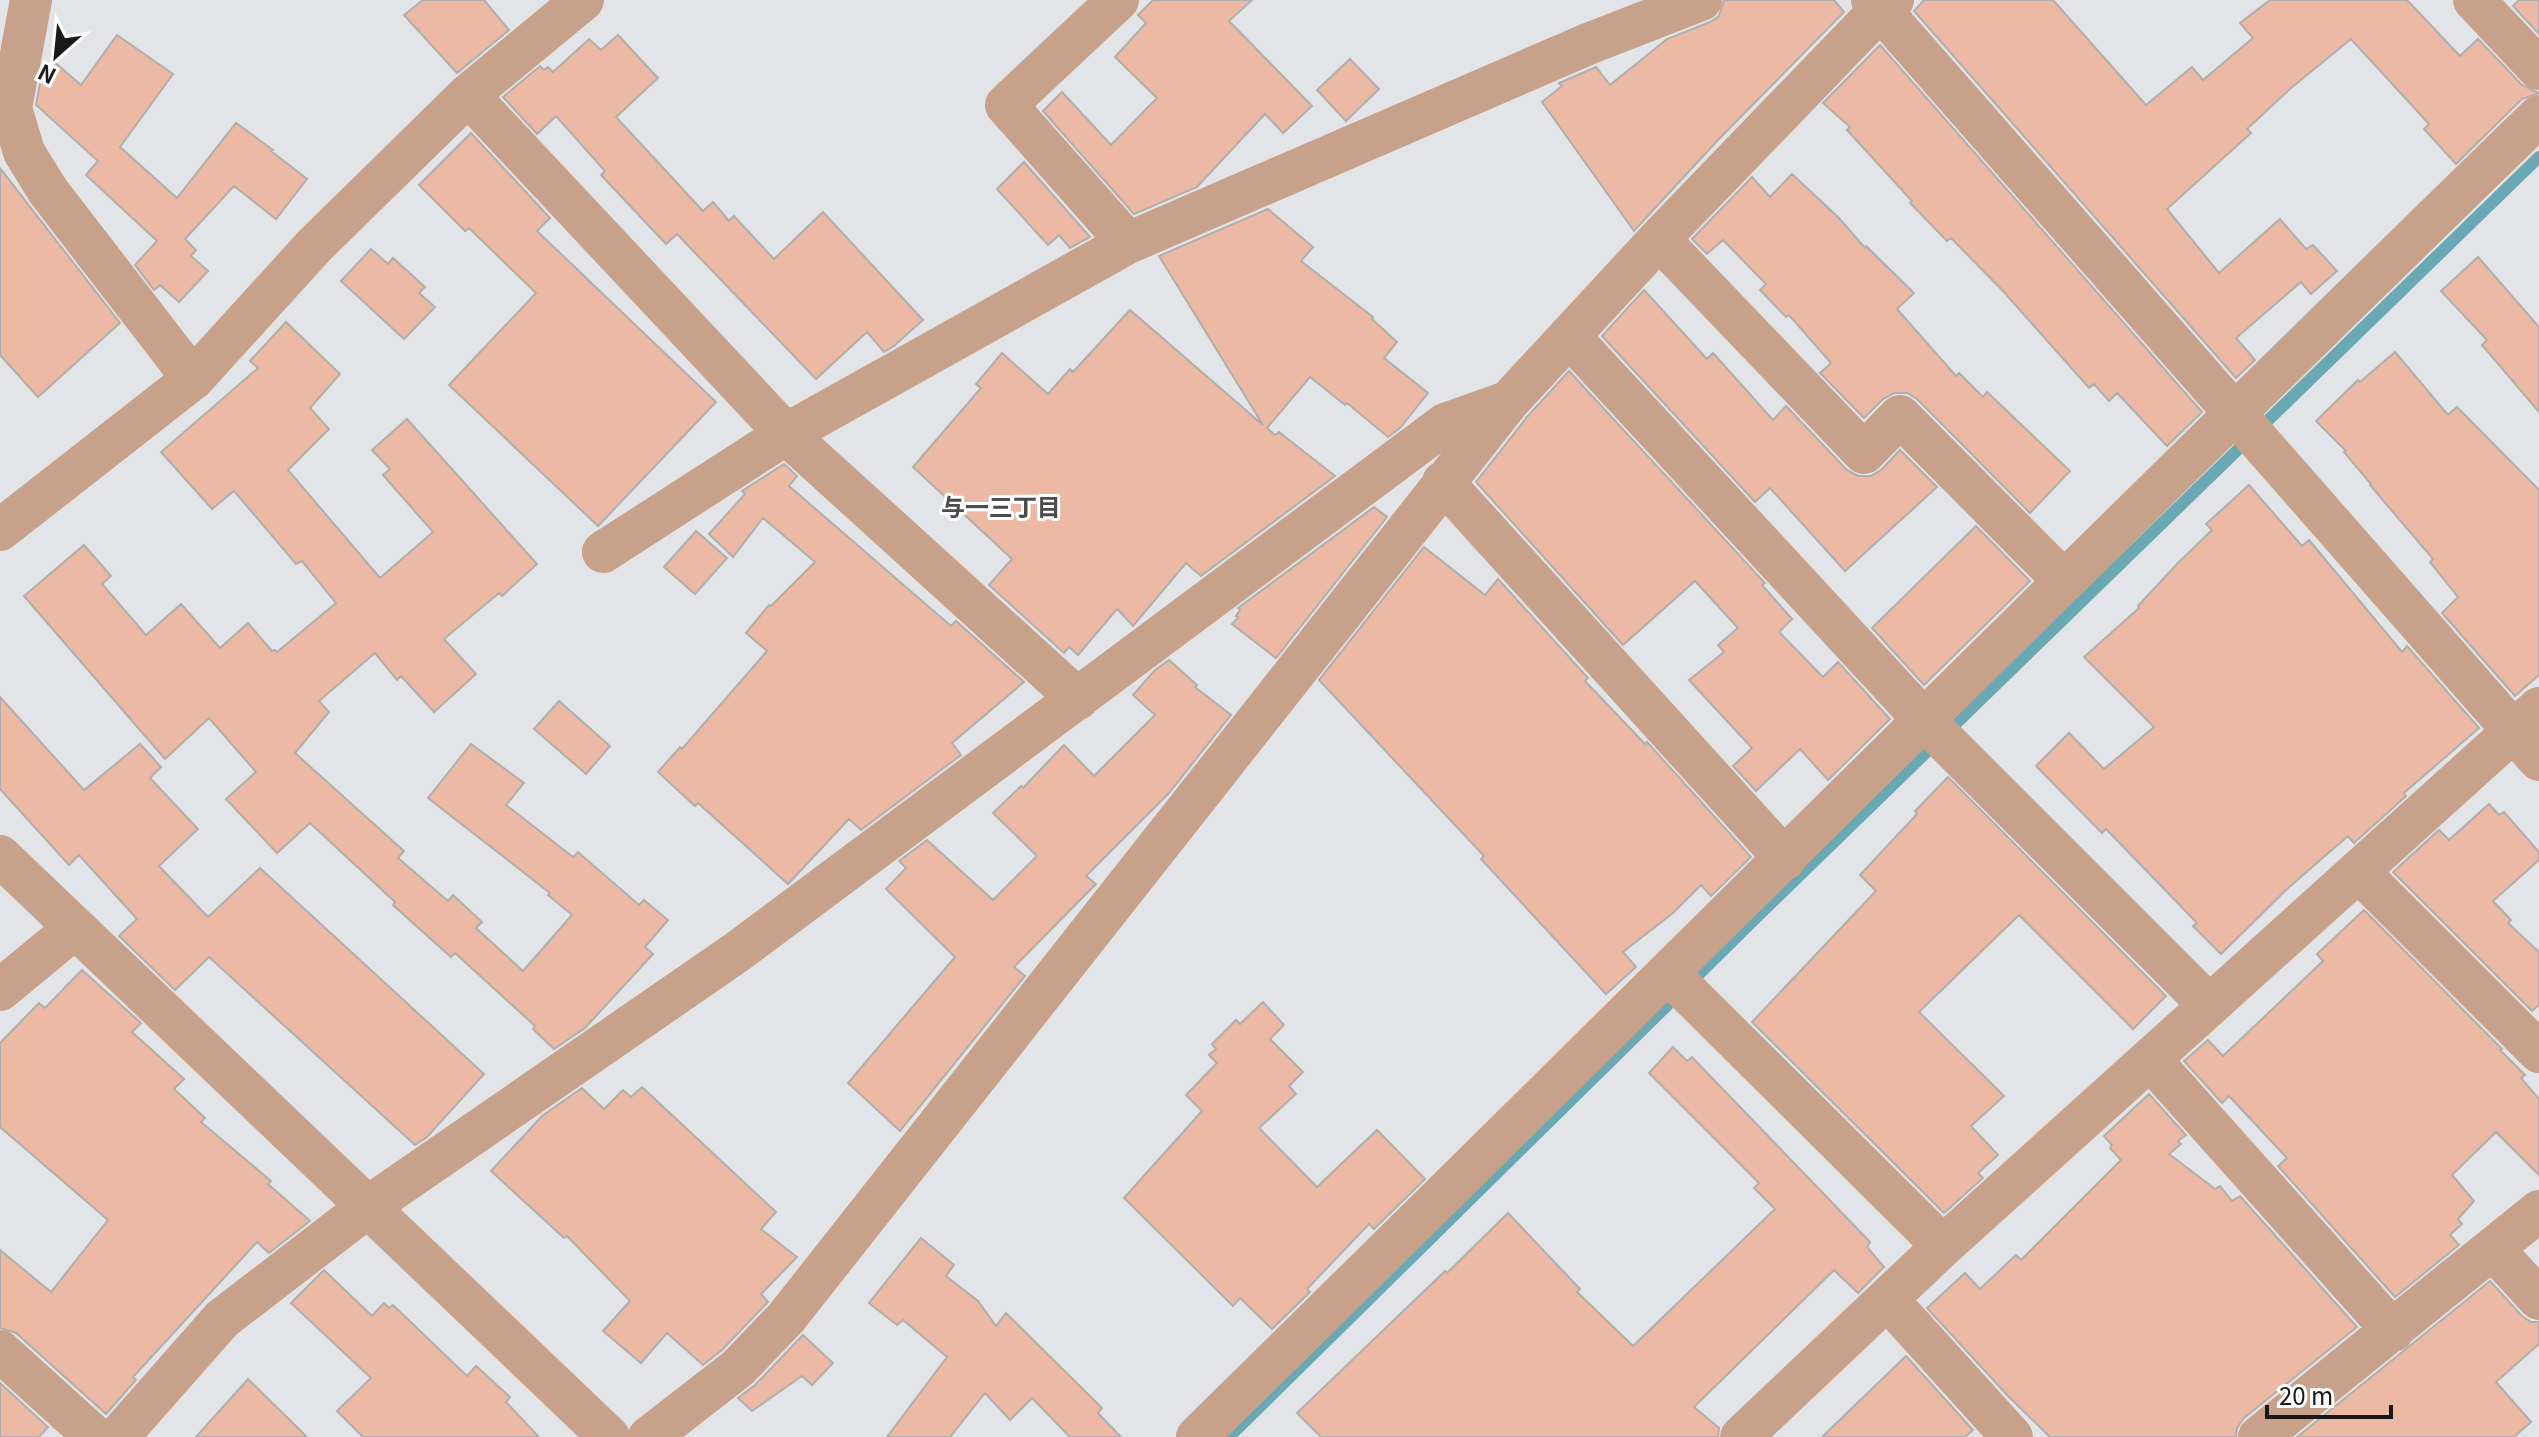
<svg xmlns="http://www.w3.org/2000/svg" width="2539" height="1437" font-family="Georgia,'Noto Sans JP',serif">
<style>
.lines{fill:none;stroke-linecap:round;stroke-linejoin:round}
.stream{stroke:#6aa8b3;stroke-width:12}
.building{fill:#ecb9a4;stroke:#b1aeac;stroke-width:2}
.minor{stroke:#c7a189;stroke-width:42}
.labels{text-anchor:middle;stroke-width:6;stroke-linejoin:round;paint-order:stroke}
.neighbourhood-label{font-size:24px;font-weight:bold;fill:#4a4b4d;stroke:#fff}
</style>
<rect width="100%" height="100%" fill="#e3e4e7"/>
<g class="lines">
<!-- stream -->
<path class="stream" d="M1229 1437 1765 909 2539 157"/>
</g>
<!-- building -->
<path class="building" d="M423 0H484L509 30 457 73 404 15Z
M1153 0H1252L1229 21 1312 106 1283 133 1265 114 1197 187 1134 214 1043 111 1062 92 1111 145 1157 98 1115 57 1146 23 1138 15Z
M1724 0H1834L1844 12 1717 141 1634 231 1542 102 1562 86 1559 83 1596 67 1610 85 1667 39 1710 22 1719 16Z
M1924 0H2053L2146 105 2192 67 2203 80 2253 38 2240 23 2270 0H2407L2460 56 2478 39 2522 85 2539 93 2522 99 2456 164 2424 129 2429 124 2351 39 2291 88 2247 129 2251 133 2167 209 2219 273 2280 219 2306 249 2313 245 2337 271 2311 294 2301 282 2236 338 2255 360 2236 378 1914 11Z
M2519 0H2539V34L2513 6Z
M117 35 173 74 120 147 177 198 236 123 273 150 271 151 307 179 276 219 234 186 185 239 196 250 191 256 208 271 179 302 160 285 154 290 135 265 157 241 86 175 98 161 36 105 42 73 53 61 81 85Z
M618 35 658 78 616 117 703 211 713 202 729 221 734 216 774 259 823 212 923 320 894 346 884 352 867 332 816 379 677 234 666 244 601 175 605 171 556 116 537 134 503 97 540 66 544 70 548 67 553 72 589 39 601 50Z
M1880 45 2202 412 2167 446 2117 393 2109 401 2094 384 2089 388 2003 291 1951 238 1947 241 1910 203 1912 201 1847 130 1850 127 1823 103Z
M1350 59 1379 89 1346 121 1317 90Z
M471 133 550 218 537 231 716 402 598 526 449 385 536 293 469 228 465 231 419 185Z
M1024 162 1090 237 1070 248 1059 235 1048 245 997 189Z
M0 168 120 323 38 397 0 355Z
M1792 174 1839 218 1865 248 1866 246 1914 293 1897 309 1956 376 1959 373 1983 397 1987 392 2070 471 2030 513 1917 399 1907 393H1894L1883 399 1864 418 1820 373 1831 363 1789 315 1786 317 1760 290 1766 284 1723 240 1707 254 1692 239 1752 177 1770 197Z
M1268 209 1313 247 1301 261 1373 317 1372 319 1397 342 1384 358 1428 393 1400 428 1388 437 1347 403 1345 405 1310 377 1267 428 1275 435 1279 432 1335 476 1201 576 1186 563 1133 626 1117 609 1078 655 1069 647 1064 653 989 585 1012 559 913 467 981 388 976 384 1002 353 1048 394 1070 369 1073 372 1130 310 1263 425 1159 256Z
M371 249 388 264 393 258 425 287 419 293 435 307 404 339 341 281Z
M2478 257 2539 327V412L2482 345 2487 340 2441 291Z
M1644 290 1707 359 1713 353 1773 420 1786 406 1847 470 1858 476H1871L1881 470 1900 450 1937 487 1845 571 1770 488 1755 502 1602 336Z
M286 322 340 374 310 408 329 429 288 470 380 578 433 532 383 475 390 469 372 450 407 419 537 564 502 596 499 593 444 639 476 674 434 712 401 676 397 680 375 653 319 701 329 712 295 753 404 851 398 858 448 901 453 895 482 922 476 928 523 971 572 915 548 895 550 893 428 798 471 744 524 783 506 805 573 857 578 852 639 905 644 900 668 920 645 947 653 954 585 1028 554 1049 533 1029 535 1026 455 953 451 957 393 905 395 902 310 823 277 853 226 799 256 772 209 718 165 759 24 596 84 545 111 576 102 584 146 635 181 604 220 648 248 623 272 651 275 650 277 652 336 603 302 561 296 564 234 491 212 509 161 452 258 368 250 361Z
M2395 352 2448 415 2457 407 2539 490V675L2515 696 2442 613 2458 597 2430 562 2433 559 2370 485 2371 484 2344 452 2346 451 2316 421 2358 380 2360 382Z
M1569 371 1765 583 1762 585 1792 619 1779 632 1823 677 1838 662 1890 719 1828 780 1800 749 1756 791 1733 766 1752 748 1689 680 1724 652 1718 645 1738 628 1695 581 1623 645 1476 482 1527 417Z
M784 464 797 476 789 486 951 626 956 621 1024 682 952 743 961 755 861 830 849 819 788 884 698 803 695 806 658 772 680 747 682 749 767 651 746 633 769 605 771 606 815 562 763 518 733 557 709 534 745 494 742 491Z
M2249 485 2302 546 2309 540 2402 652 2407 646 2479 728 2404 793 2406 796 2354 843 2348 836 2287 889 2221 954 2193 926 2197 923 2106 829 2102 833 2036 766 2069 733 2104 769 2154 727 2084 657 2139 608 2138 606 2177 564 2212 530 2206 524Z
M1374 507 1387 517 1276 658 1232 624 1238 617 1236 616 1240 610 1238 608Z
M1976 526 2030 581 1924 685 1872 628Z
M696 531 727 558 695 594 664 567Z
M1424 547 1485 595 1498 579 1588 678 1585 681 1645 744 1647 742 1751 857 1711 896 1701 885 1673 913 1623 952 1636 967 1606 994 1481 859 1484 856 1319 680Z
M1169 660 1197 685 1195 687 1231 715 1169 793 1086 876 1096 884 1014 967 1025 976 900 1131 848 1083 955 957 886 889 906 868 899 861 927 840 993 900 1037 856 993 813 1021 786 1023 788 1064 745 1094 776 1155 715 1133 695 1155 670Z
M0 697 84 790 140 744 161 767 150 778 198 829 159 866 208 917 260 868 484 1074 427 1137 415 1145 209 957 175 990 119 936 137 919 79 855 69 865 0 789Z
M559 701 610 746 586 774 534 729Z
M1948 777 2166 996 2133 1029 2019 915 1919 1012 2004 1096 1971 1126 1998 1155 1978 1173 1983 1178 1944 1213 1752 1022 1876 891 1860 875 1917 814 1915 811Z
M2489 804 2499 815 2504 812 2539 852V860L2493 901 2511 920 2508 923 2539 952V1005L2532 1011 2393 872 2439 830 2449 840Z
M2364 910 2502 1049 2500 1050 2525 1075 2521 1078 2539 1099V1175L2496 1132 2452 1175 2474 1201 2458 1219 2462 1224 2450 1235 2459 1245 2395 1297 2278 1166 2287 1158 2229 1096 2222 1103 2184 1061 2208 1040 2223 1056 2323 961 2317 954Z
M82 970 141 1023 132 1032 184 1079 174 1089 205 1118 201 1122 271 1181 268 1184 310 1221 269 1253 257 1242 133 1377 136 1380 106 1414 16 1333 0 1328V1250L51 1292 108 1220 0 1127V1043L39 1003 45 1008Z
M1263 1002 1284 1025 1270 1039 1303 1072 1289 1086 1296 1094 1259 1128 1317 1187 1377 1130 1425 1179 1374 1229 1369 1224 1307 1289 1310 1292 1272 1329 1240 1298 1233 1306 1124 1198 1202 1111 1186 1095 1217 1063 1209 1055 1216 1049 1212 1044 1236 1020 1240 1024Z
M1673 1047 1687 1061 1692 1057 1870 1242 1867 1247 1884 1267 1858 1293 1834 1270 1694 1407 1719 1428 1718 1437H1321L1297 1413 1445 1271 1447 1273 1508 1213 1580 1289 1577 1292 1633 1346 1775 1209 1754 1188 1759 1183 1649 1073Z
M642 1087 776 1212 761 1229 797 1257 761 1294 768 1302 722 1350 703 1365 667 1333 641 1363 603 1331 630 1301 567 1236 564 1238 491 1171 542 1116 582 1088 604 1109 623 1090 631 1097Z
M2149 1094 2186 1135 2178 1141 2181 1144 2169 1154 2215 1189 2220 1186 2232 1201 2240 1196 2357 1327 2244 1418 2237 1428 2236 1437H2050L2008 1396 1927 1308 1965 1273 1980 1289 2016 1255 2021 1260 2121 1160 2110 1148 2112 1145 2104 1136Z
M921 1238 954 1265 946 1276 978 1301 996 1326 1006 1313 1102 1408 1098 1413 1121 1437H1070L1032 1398 1010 1420 985 1393 950 1437H887L947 1357 903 1320 897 1325 869 1303Z
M324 1270 372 1316 384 1303 389 1308 393 1305 467 1376 476 1366 510 1397 506 1402 539 1437H363L337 1411 371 1378 291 1303Z
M2490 1281 2522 1316 2531 1322H2539V1344L2496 1382 2531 1422 2514 1437H2297Z
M803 1335 833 1363 812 1385 802 1376 752 1411 738 1398 755 1385Z
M1906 1356 1973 1430 1965 1437H1822Z
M248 1379 307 1437H196Z
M0 1383 48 1427 39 1437H0Z"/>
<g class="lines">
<!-- minor -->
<path class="minor" d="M31 0 11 108 24 152 48 191 193 379
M1118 0 1006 105 1128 243
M1872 0 2539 760
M2474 0 2539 69
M468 95 786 434 1078 699
M1659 239 1864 453 1900 416 2063 580
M1570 337 1924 720 2209 1005
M1443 482 1785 859
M0 530 193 379 314 246 468 95 583 0
M603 552 786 434 1128 243 1588 44 1701 0
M0 856 609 1437
M2358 871 2539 1052
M1669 974 1943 1246
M0 990 75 928
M2150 1059 2393 1331
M2493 1249 2539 1299
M1888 1300 2012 1437
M0 1351 95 1437
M118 1437 222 1319 369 1206 737 952 1445 424 1507 402
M649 1437 738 1368 786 1318 1509 401 1659 239 1879 11 1893 0
M1197 1437C1645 997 2089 553 2539 116
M1741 1437 1943 1246 2539 708
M2259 1437 2539 1211"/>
</g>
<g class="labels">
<!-- neighbourhood labels -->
<g class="neighbourhood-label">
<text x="1001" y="516">与一三丁目</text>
</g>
</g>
<!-- north arrow -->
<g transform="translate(56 56) rotate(207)" stroke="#ffffff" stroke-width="6" paint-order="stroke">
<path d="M0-6L14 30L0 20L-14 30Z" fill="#19191a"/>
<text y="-12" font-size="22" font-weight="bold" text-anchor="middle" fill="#19191a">N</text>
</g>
<!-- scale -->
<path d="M2267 1405v12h124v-12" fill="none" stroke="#19191a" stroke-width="4"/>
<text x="2279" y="1405" font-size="24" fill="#19191a" stroke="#ffffff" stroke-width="6" paint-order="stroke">20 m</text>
</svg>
